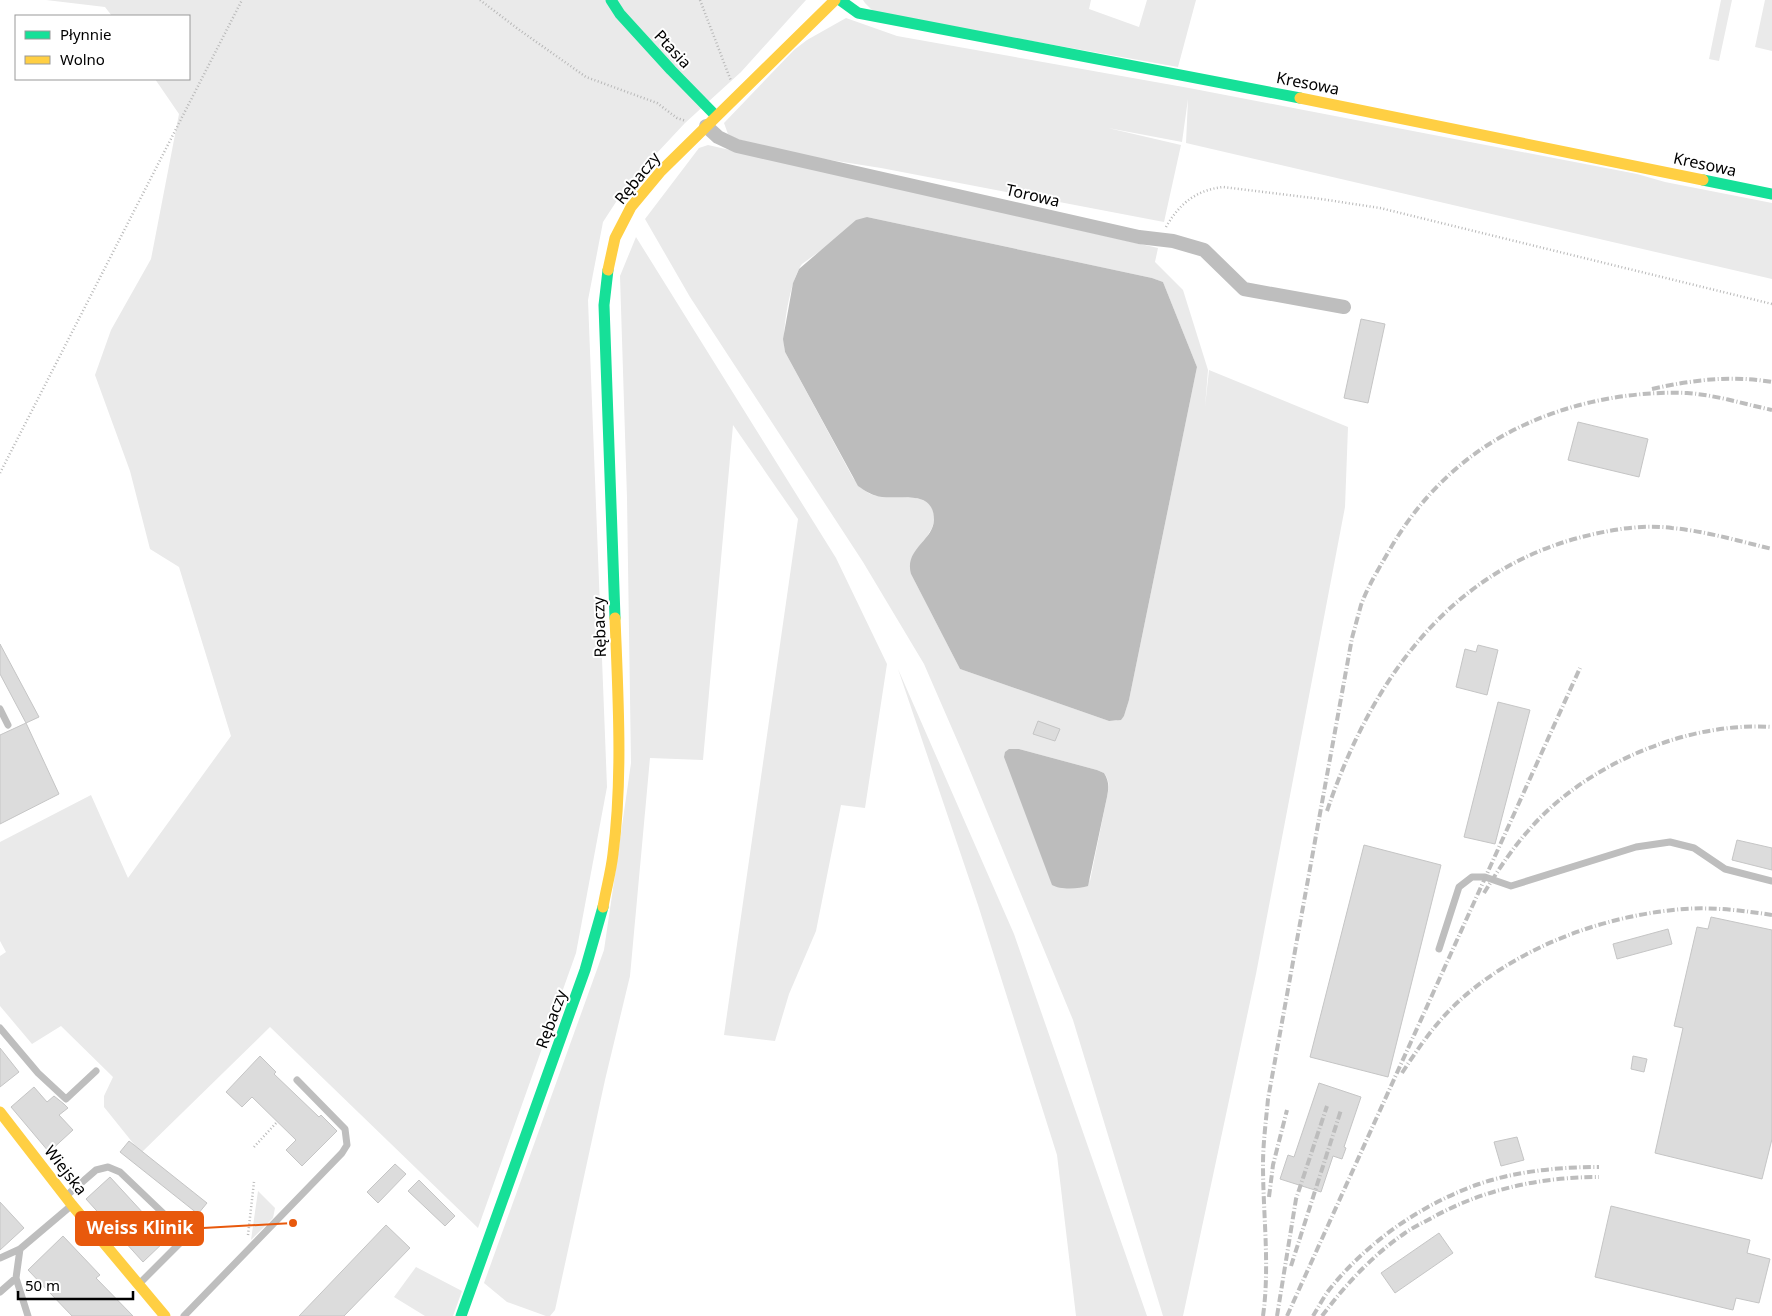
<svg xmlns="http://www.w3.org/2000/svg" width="1772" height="1316" font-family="'Noto Sans',sans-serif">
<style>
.green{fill:#eaeaea;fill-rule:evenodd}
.water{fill:#bcbcbc}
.building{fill:#dcdcdc;stroke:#c5c5c5}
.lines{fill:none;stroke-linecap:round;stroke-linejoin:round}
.path{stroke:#b8b8b8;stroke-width:2.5;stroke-dasharray:1 2.5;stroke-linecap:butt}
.lane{stroke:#bebebe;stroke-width:7}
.street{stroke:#bebebe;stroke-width:14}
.fast{stroke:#16e098;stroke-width:11}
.slow{stroke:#ffcf43;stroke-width:11}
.rail{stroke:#bdbdbd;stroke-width:4;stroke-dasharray:8 2.5 1 2.5;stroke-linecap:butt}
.labels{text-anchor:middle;stroke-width:4;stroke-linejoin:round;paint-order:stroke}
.street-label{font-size:16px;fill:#000;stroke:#fff}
.leader{fill:none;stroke:#e8590c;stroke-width:2}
.callout-dot{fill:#e8590c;stroke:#fff;stroke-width:2}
.callout{fill:#e8590c;stroke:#e8590c;stroke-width:2}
.callout-label{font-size:18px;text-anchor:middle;font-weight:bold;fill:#fff}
</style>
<rect width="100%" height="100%" fill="#fff"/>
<!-- green -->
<path class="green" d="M46 0H806L741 72 685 123 627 185 603 222 588 300 607 787 576 953 478 1228 270 1027 141 1153 104 1107V1096L113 1077 61 1026 32 1044 0 1006V956L6 952 0 941V842L91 795 128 878 231 736 179 567 150 549 130 471 95 375 111 330 151 259 179 114 155 79H189V16H112L105 7Z
M863 0H1091L1089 9 1139 27 1147 0H1196L1178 67 875 13 865 3Z
M1721 0H1732L1719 61 1709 59Z
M1765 0H1772V51L1755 47Z
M846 18 897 36 1189 88 1637 174 1665 182 1772 203V279L1186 143 1188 99 1182 142 1108 128 1181 145 1164 222 881 168 792 154 737 139 728 134 724 123 794 50 807 40Z
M708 145 1158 248 1155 262 1183 290 1208 370 1205 407 1209 370 1348 427 1345 507 1256 974 1183 1316H1163L1073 1020 964 756 924 664 863 562 690 297 645 219 699 148ZM867 217 1152 278 1163 282 1197 367 1129 700 1124 716 1116 721H1109L960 669 911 574C917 561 922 548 928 535 929 532 932 529 933 525 934 524 934 519 934 518 935 488 892 501 873 495 864 492 859 485 853 478L785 352C781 333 790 280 802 264ZM1019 749 1097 770 1104 773C1110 781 1109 787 1107 797L1090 881Z
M636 237 836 558 887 664 865 808 841 805 816 931 789 994 775 1041 724 1035 798 519 733 425 703 760 650 758 630 976 605 1080 555 1310 550 1316H546L507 1302 484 1283 604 950 617 861 631 763 627 498 620 276Z
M898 669 1014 934 1147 1316H1076L1057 1155 978 905Z
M258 1191 275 1208 273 1218 251 1240Z
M416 1267 462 1291 453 1316H425L394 1297Z"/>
<!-- water -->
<path class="water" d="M867 217 1152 278 1163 282 1197 367 1129 700 1124 716 1121 720 1109 721 960 669 911 574C904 549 933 541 934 520 934 490 903 499 882 497 873 496 865 491 858 486L785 352 783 339 793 283 799 269 856 220Z
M1009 749H1019L1097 770 1104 773C1109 781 1109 787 1107 797L1088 886C1079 889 1060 890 1052 885L1004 757 1005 752Z"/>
<!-- building -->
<path class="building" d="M1361 319 1385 324 1368 403 1344 398Z
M1578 422 1648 439 1639 477 1568 460Z
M0 644 39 717 26 723 0 674Z
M1478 645 1498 650 1487 695 1456 687 1465 649 1476 652Z
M1498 702 1530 710 1495 844 1464 837Z
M1038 721 1060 729 1055 741 1033 734Z
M26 723 59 794 0 824V735Z
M1737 840 1772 848V870L1732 860Z
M1364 845 1441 865 1388 1077 1310 1057Z
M1711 917 1772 930V1139L1762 1179 1655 1153 1683 1028 1674 1026 1697 927 1708 929Z
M1668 929 1672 944 1617 959 1613 944Z
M0 1048 19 1072 0 1087Z
M260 1056 276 1072 274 1074 319 1117 321 1115 337 1131 302 1166 286 1150 296 1140 252 1097 242 1107 226 1092Z
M1633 1056 1647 1059 1644 1072 1631 1069Z
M1319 1083 1361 1097 1344 1147 1346 1148 1342 1159 1333 1156 1321 1192 1280 1179 1288 1155 1294 1157Z
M34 1087 47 1102 54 1096 64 1104 68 1108 59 1115 73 1130 49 1152 11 1107Z
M1517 1137 1524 1160 1501 1166 1494 1142Z
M129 1141 207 1203 198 1214 120 1152Z
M395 1164 406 1174 378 1203 367 1192Z
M110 1177 167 1239 143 1262 86 1199Z
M419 1180 455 1216 445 1226 408 1191Z
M0 1202 24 1228 0 1250Z
M1611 1206 1750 1240 1747 1253 1770 1259 1759 1303 1736 1298 1733 1310 1595 1277Z
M386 1225 410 1248 344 1316H299Z
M1439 1233 1453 1253 1395 1293 1381 1273Z
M63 1236 100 1275 96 1278 133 1316H72L28 1270Z"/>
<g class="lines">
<!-- path -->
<path class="path" d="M480 0 518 29 586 77 657 103 677 118 686 121
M700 0 731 81
M1166 227C1179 204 1196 190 1223 187L1321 199 1380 208 1772 304
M0 473 242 0
M254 1147 277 1122
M248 1235 254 1182"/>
<!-- lane -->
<path class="lane" d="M0 709 8 725
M1439 949 1459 887 1472 877H1485L1511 886 1636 847 1670 842 1694 848 1725 869 1772 881
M0 1028 38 1073 66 1099 96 1071
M66 1196 96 1170 108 1167 120 1172 187 1236 140 1283
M0 1258 20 1249
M0 1292 16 1278
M28 1316 16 1278 20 1249 72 1205
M184 1316 342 1153 347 1145 345 1129 297 1080"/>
<!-- street -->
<path class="street" d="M706 126 718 137 737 146 1139 237 1173 241 1204 250 1244 289 1344 307"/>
<!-- fast -->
<path class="fast" d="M611 0 620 14 671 70 716 116
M840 0 858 13 1300 98
M1703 180 1772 194
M608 270 604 305 615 618
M461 1316 585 970 603 907"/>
<!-- slow -->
<path class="slow" d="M1300 98 1703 180
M608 270 615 238 631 207 661 171 835 0
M603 907C606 889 611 872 613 854 623 778 618 695 615 618
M0 1112 72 1205 165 1316"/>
<!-- rail -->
<path class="rail" d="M1652 389C1692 380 1731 375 1772 382
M1327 811C1369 687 1444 574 1578 538 1608 530 1641 524 1672 528 1705 531 1739 541 1772 549
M1484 893C1497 872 1511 850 1528 831 1583 766 1686 721 1772 727
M1402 1073C1419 1047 1436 1022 1459 1001 1516 949 1597 918 1673 910 1706 906 1740 910 1772 915
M1269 1197 1273 1165 1287 1110
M1291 1266 1341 1110
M1263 1316C1270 1266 1263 1215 1263 1165 1263 1143 1266 1121 1268 1099L1352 638C1355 627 1358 616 1361 605 1368 586 1379 568 1389 551 1407 519 1430 491 1458 467 1520 414 1607 390 1687 393 1716 395 1744 404 1772 410
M1277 1316 1296 1199 1327 1106
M1287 1316 1580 668
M1313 1316C1318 1308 1323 1298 1329 1290 1367 1242 1422 1204 1479 1184 1517 1171 1560 1167 1599 1167
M1322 1316C1345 1285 1373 1255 1405 1233 1412 1228 1420 1224 1428 1220 1480 1190 1539 1177 1599 1177"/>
</g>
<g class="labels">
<!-- street labels -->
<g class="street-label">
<text transform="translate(673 49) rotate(47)" y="6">Ptasia</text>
<text transform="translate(1308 83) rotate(11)" y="6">Kresowa</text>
<text transform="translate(1705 164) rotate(12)" y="6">Kresowa</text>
<text transform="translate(637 178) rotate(-51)" y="6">Rębaczy</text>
<text transform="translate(1033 195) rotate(13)" y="6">Torowa</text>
<text transform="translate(599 627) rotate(-92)" y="6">Rębaczy</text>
<text transform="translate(551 1019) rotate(-70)" y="6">Rębaczy</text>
<text transform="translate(66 1170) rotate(52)" y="6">Wiejska</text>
</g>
</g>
<!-- callouts -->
<path class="leader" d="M293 1223L203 1228"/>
<circle class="callout-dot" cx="293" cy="1223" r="5"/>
<rect class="callout" x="76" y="1212" width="127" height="33" rx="5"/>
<g class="callout-label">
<text x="140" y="1234">Weiss Klinik</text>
</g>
<!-- legend -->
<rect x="15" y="15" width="175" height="65" fill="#ffffff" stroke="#999999"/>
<rect x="25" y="31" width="25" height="8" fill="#16e098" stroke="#999999"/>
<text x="60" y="40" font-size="15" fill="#000000">Płynnie</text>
<rect x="25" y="56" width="25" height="8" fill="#ffcf43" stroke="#999999"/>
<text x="60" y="65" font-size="15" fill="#000000">Wolno</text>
<!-- scale -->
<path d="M18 1291v8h115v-8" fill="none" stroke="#000000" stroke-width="2.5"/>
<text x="25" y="1291" font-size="15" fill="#000000" stroke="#ffffff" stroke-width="4" paint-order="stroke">50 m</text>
</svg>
